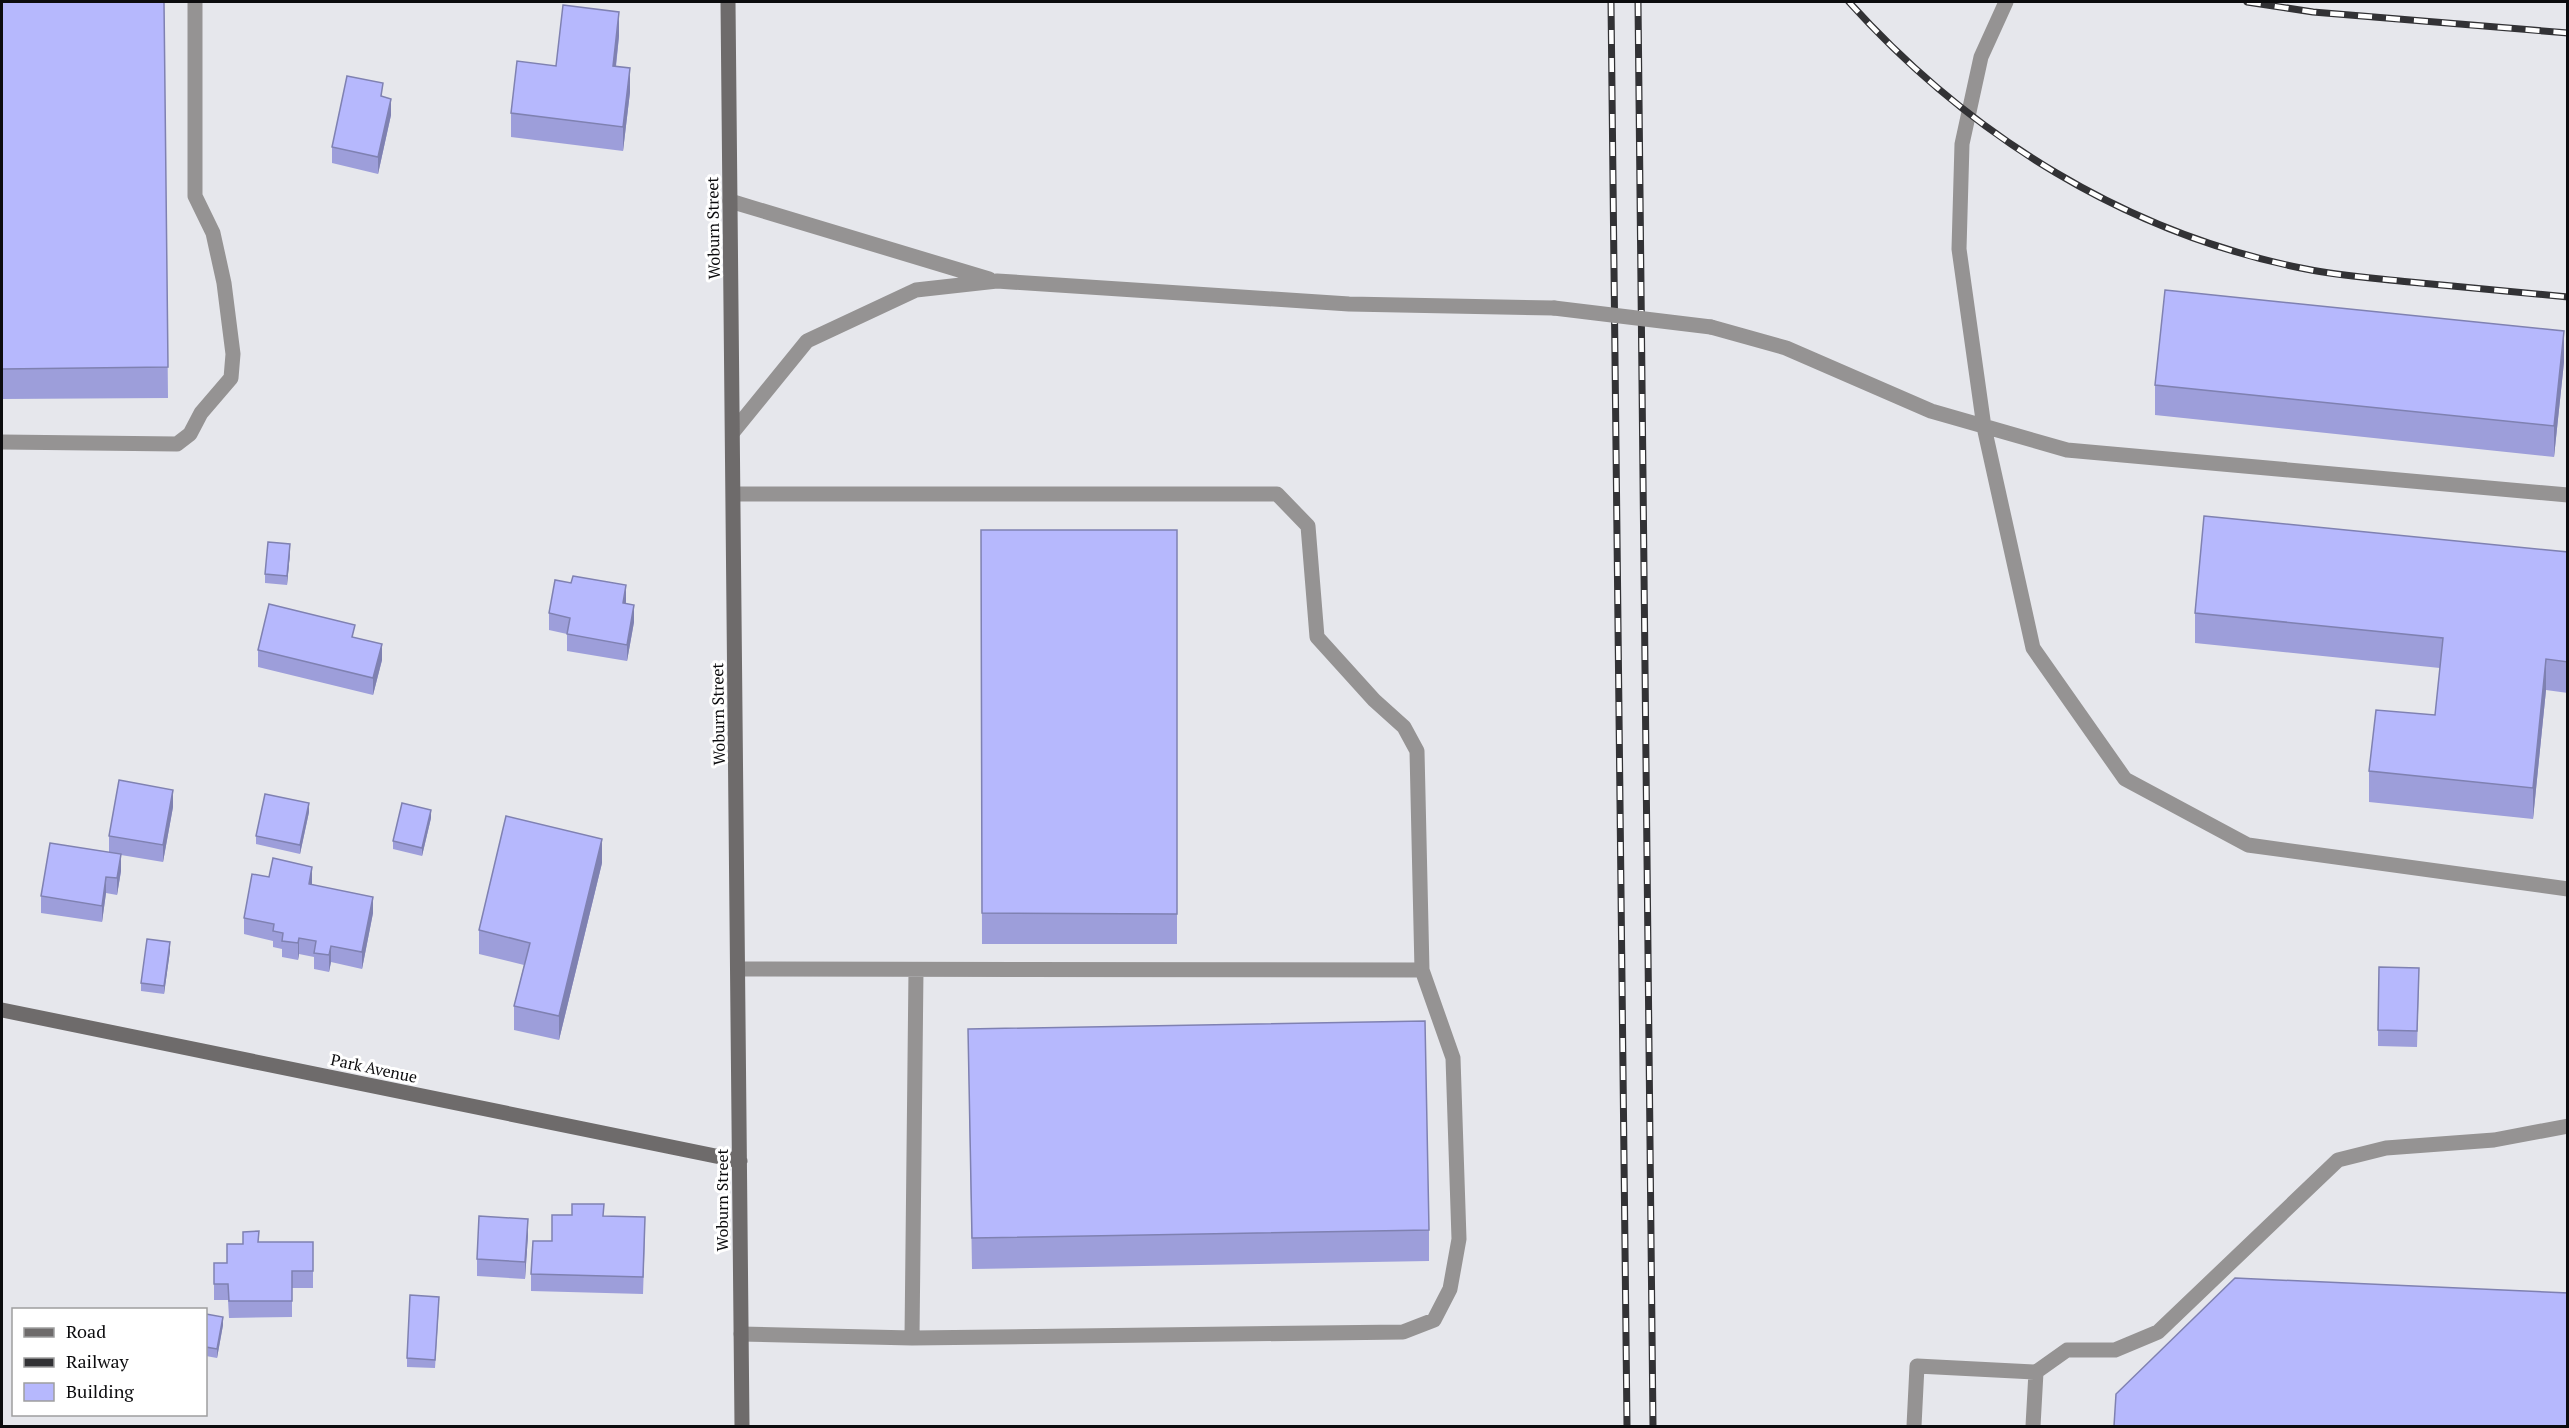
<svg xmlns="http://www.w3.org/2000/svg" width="2569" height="1428" font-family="'PT Serif',serif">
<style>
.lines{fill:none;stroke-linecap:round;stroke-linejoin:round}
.lane{stroke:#959393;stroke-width:15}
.secondary{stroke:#6e6b6b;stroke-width:15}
.rail-casing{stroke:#323235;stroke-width:7}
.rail{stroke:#fff;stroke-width:4.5;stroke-dasharray:14;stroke-linecap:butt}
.lane-bridge{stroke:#959393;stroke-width:15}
.wall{fill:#9d9eda}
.shaded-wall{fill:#7f81b1}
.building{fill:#b6b8fd;stroke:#7f81b1;stroke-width:1.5}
.labels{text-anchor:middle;stroke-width:6;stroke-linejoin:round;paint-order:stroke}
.street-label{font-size:16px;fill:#0c0c0e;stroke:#fff}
</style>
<rect width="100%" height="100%" fill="#e6e7ec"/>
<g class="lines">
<!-- lane -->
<path class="lane" d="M2006 2 1981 57 1962 144 1959 249 1984 427 2033 648 2125 779 2248 845 2568 889
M730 201 989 279
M1711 327 1786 348 1931 411 2067 450 2568 495
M733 432 807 341 916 290 997 281 1349 304 1554 308
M2 442 177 444 190 434 201 413 231 378 233 354 224 283 213 233 195 196V2
M734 494H1277L1308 526 1317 637 1374 700 1404 727 1417 751 1422 970 739 969
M741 1334 912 1338 916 970
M912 1338 1403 1332 1434 1320 1450 1289 1459 1239 1453 1058 1422 970
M1914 1426 1917 1366 2036 1372 2067 1350H2115L2158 1332 2338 1160 2386 1148 2494 1140 2568 1126
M2033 1426 2036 1372"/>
<!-- secondary -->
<path class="secondary" d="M728 2 742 1426
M2 1010 740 1161"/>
<defs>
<path id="rail" d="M1611 2 1627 1426
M1638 2 1653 1426
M1849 2C1970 136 2127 234 2306 269 2340 276 2375 278 2410 282 2462 287 2515 292 2568 297
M2247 2 2313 12 2568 33"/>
</defs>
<!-- rail casing -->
<use href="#rail" class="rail-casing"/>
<!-- rail -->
<use href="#rail" class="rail"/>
<!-- lane-bridge -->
<path class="lane-bridge" d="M1554 308 1711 327"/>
</g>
<!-- wall -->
<path class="wall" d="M2 2H164L168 398 2 399Z
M619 36 616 67 630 92 623 151 511 137V113L556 66Z
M383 97 391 115 378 174 332 163V147Z
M2564 362 2554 457 2155 415V385Z
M981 530H1177V944H982Z
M2568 552V693L2546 690 2533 819 2369 802V771L2435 715 2440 668 2195 643V613Z
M290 553 287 585 265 583V574Z
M626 601V604L634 622 627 661 567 651V634L549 630V613Z
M258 650 382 660 373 695 258 667Z
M173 807 163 862 121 855V871L117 895 106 893 102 922 41 913V896L109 852V836Z
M309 812 300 854 256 844V836Z
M431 818 422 856 393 849V841Z
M602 863 559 1040 514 1030V1006L524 965 479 954V930Z
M312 884 373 913 362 969 331 962 329 972 314 969V957L299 954 298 960 282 957V949L273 947V941L244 934V918Z
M170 951 164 994 141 991V983Z
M2419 984 2417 1047 2378 1046V1030Z
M968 1029 1429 1230V1261L972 1269Z
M604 1216 645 1234 643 1294 531 1291V1274L552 1241Z
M528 1235 525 1279 477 1276V1259Z
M259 1242H313V1288H292V1317L229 1318 228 1300H214V1263H227L243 1244Z
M439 1305 435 1368 407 1367V1358Z
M206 1314 223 1325 217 1358 206 1356Z"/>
<!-- shaded-wall -->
<path class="shaded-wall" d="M619 12V36L613 91V66Z
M630 68V92L623 151V127Z
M391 99V115L378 174V157Z
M2564 331V362L2554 457V426Z
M290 544V553L287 585V576Z
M626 585V601L623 620V603Z
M634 605V622L627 661V645Z
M382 644V660L373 695V678Z
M2546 659V690L2533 819V788Z
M173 790V807L163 862V845Z
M309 803V812L300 854V845Z
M431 810V818L422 856V848Z
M602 839V863L559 1040V1016Z
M121 854V871L117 895V878Z
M312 867V884L309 900V884Z
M106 877V893L102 922V906Z
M373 897V913L362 969V952Z
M299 938V954L298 960V943Z
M170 942V951L164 994V986Z
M331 946V962L329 972V955Z
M528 1219V1235L525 1279V1262Z
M223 1317V1325L217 1358V1349Z"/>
<!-- building -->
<path class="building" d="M2 2H164L168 367 2 369Z
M563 5 619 12 613 66 630 68 623 127 511 113 517 61 556 66Z
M347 76 383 83 381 96 391 99 378 157 332 147Z
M2165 290 2564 331 2554 426 2155 385Z
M2204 516 2568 552V662L2546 659 2533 788 2369 771 2376 710 2435 715 2443 638 2195 613Z
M981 530H1177V914L982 913Z
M268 542 290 544 287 576 265 574Z
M573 576 626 585 623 603 634 605 627 645 567 634 570 618 549 613 555 580 571 583Z
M269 604 355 625 352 637 382 644 373 678 258 650Z
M119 780 173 790 163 845 109 836Z
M265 794 309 803 300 845 256 836Z
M402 803 431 810 422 848 393 841Z
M506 816 602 839 559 1016 514 1006 530 943 479 930Z
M50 843 121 854 117 878 106 877 102 906 41 896Z
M273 858 312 867 309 884 373 897 362 952 331 946 329 955 314 953 316 941 299 938 298 943 282 941 283 933 273 931 274 924 244 918 252 874 269 877Z
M147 939 170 942 164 986 141 983Z
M2379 967 2419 968 2417 1031 2378 1030Z
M1425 1021 1429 1230 972 1238 968 1029Z
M572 1204H604L603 1216 645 1217 643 1277 531 1274 533 1241H552V1215H572Z
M479 1216 528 1219 525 1262 477 1259Z
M259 1231 258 1242H313V1271H292V1301H229L228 1284H214V1263H227V1244H243V1232Z
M2235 1278 2568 1293V1426H2114L2116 1394Z
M410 1295 439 1297 435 1360 407 1358Z
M206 1314 223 1317 217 1349 206 1347Z"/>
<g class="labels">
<!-- street labels -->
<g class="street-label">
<text transform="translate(713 228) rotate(-91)" y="6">Woburn Street</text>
<text transform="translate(718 714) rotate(-91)" y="6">Woburn Street</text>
<text transform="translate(374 1068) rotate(12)" y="6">Park Avenue</text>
<text transform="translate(722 1200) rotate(-90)" y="6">Woburn Street</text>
</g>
</g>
<!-- border -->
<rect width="2569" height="1428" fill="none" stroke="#0c0c0e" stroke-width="6"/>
<!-- legend -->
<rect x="12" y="1308" width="195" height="108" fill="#ffffff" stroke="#9e9e9f" stroke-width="1.5"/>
<rect x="24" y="1328" width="30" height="9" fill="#6e6b6b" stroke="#9e9e9f" stroke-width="1.5"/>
<text x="66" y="1338" font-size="18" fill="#0c0c0e">Road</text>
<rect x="24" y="1358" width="30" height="9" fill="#323235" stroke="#9e9e9f" stroke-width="1.5"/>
<text x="66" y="1368" font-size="18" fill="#0c0c0e">Railway</text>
<rect x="24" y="1383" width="30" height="18" fill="#b6b8fd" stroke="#9e9e9f" stroke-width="1.5"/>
<text x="66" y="1398" font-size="18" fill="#0c0c0e">Building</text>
</svg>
